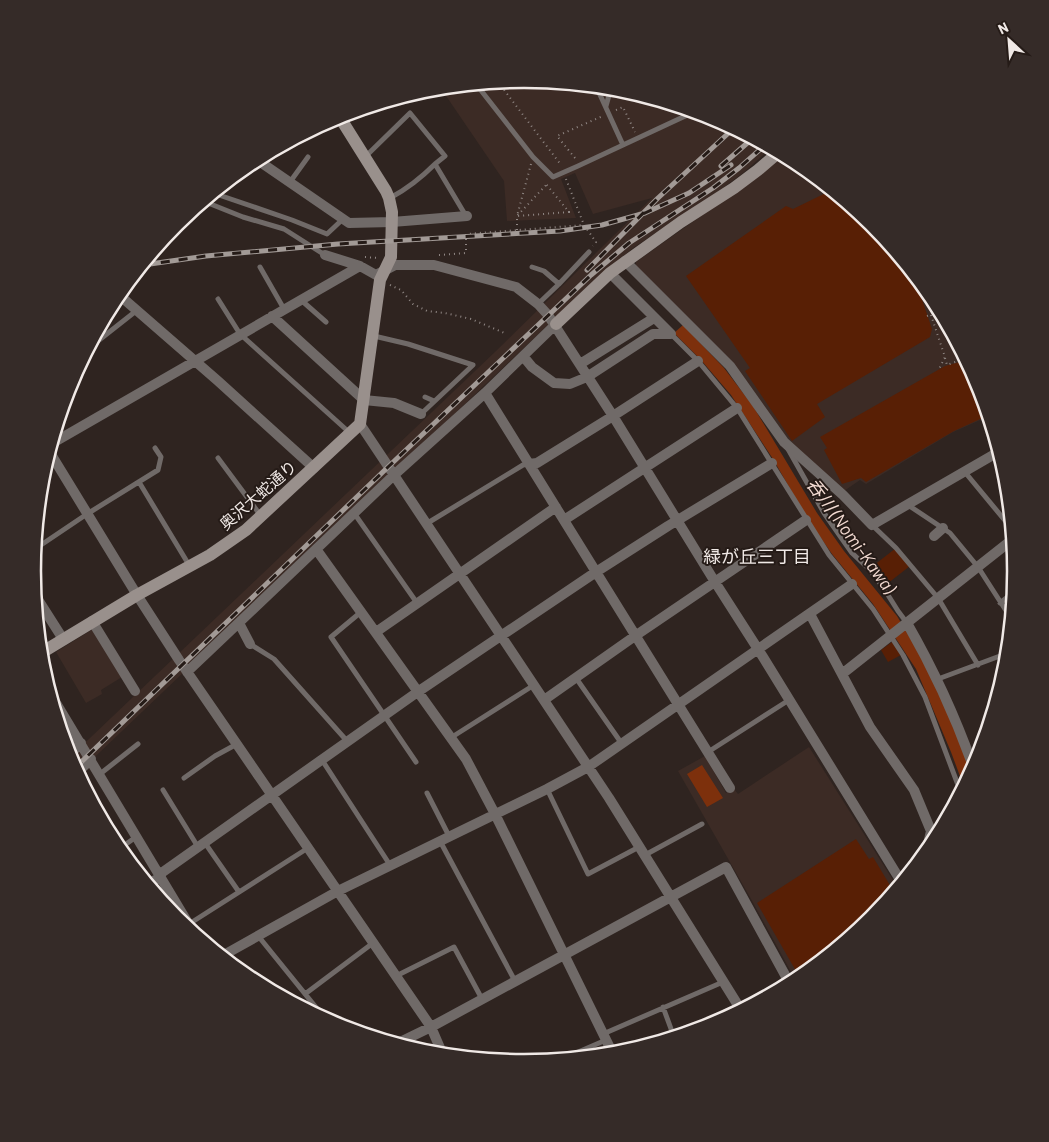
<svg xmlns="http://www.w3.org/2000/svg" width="1049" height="1142" font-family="Barlow,'Noto Sans JP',sans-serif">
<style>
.built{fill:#3c2b25}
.green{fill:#581f05}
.water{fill:#7d300c}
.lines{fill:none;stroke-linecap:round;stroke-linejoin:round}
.path{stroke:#918885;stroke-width:2;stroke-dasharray:1 4;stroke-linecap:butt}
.lane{stroke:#706a68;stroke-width:5}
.street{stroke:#706a68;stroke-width:10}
.secondary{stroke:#99908c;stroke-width:12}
.rail-casing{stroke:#a29a96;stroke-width:5}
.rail{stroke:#251b17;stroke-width:3;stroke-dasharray:9;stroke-linecap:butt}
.labels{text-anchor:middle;stroke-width:4;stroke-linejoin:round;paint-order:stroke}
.street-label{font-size:16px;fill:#f0e9e6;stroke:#251b17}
.water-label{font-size:18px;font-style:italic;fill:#f4dcd3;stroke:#251b17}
.neighbourhood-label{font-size:18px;fill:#f0e9e6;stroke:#251b17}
.rim{fill:none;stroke:#f0e9e6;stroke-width:2.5}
</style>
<rect width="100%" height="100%" fill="#2f2420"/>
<!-- built -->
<path class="built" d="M525 79 621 89 713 117 771 148 743 173 716 193 633 248 595 280 78 773 69 758 496 351 652 198 593 214 575 173 561 179 576 218 507 221 504 181 440 87Z
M782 153 798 162 873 223 934 298 979 383 989 416 953 432 866 484 860 480 844 491 779 431 749 385 636 267V262L753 179Z
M93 629 122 677 101 690 102 694 86 703 56 652Z
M809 747 898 888 872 919 796 981 751 899 678 771 705 756 726 793 734 789 738 794Z"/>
<!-- green -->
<path class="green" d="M832 190 873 223 913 273 932 329 930 337 817 404 825 417 792 441 745 371 750 368 686 276 786 206 793 209Z
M967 360 979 383 989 415 954 431 866 482 861 478 842 484 824 450 827 448 820 437 945 366Z
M896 548 910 566 883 587 869 569Z
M892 642 901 655 888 662 881 650Z
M856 839 869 859 873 857 894 892 872 919 800 978 757 903Z"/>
<!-- water -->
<path class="water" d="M683 325 724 368 753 406 817 513 844 551 897 616 938 685 972 773 964 787 951 752 916 669 873 604 832 554 807 518 773 459 731 395 701 360 674 333Z
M702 765 723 798 707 807 687 774Z"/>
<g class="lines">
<!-- path -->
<path class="path" d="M498 82 561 165
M616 110 623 107 635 132
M575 158 557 136 603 116
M531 164 517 216 569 212 546 184
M566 179 584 225 596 242 593 246
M569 212H574
M517 230V216L547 184
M439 255 466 253V234L584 225
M365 257 378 258
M916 283 920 282
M390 285 401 290 413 304 427 311 445 313 471 319 507 334
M931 315 945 357 939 369
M927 316 932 314
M945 358 947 365 966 358"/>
<!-- lane -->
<path class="lane" d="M476 84 533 157 553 177 578 166 696 111
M596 86 623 145
M606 106 611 88
M365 157 410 113 445 156 435 164
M290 182 308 157
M213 193 292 220 327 234 343 219
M390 198C407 189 421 178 435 164L466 216
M203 201 243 217 284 229 325 255
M260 267 284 309
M532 267 544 271 559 284
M218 299 240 334 350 433
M301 300 326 322
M538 304 559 284 589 252
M671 334 698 361 737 408 829 555 873 609 903 655 925 697 961 793
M374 336 408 344 473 365 421 414
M89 348 136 311
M425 397 434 401
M788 449 824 513 840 536 852 553 869 569 883 587 898 611 907 623
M218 458 261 516
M964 471 1012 529
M139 482 189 565
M908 505 950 533 978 567 1012 620
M354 513 417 603
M426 524 523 465 529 464
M872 525 896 548 938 598 978 665
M35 549 87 514 158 470 161 457 155 448
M1000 603 1014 592
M361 612 331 637 416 762
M250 644 274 659 347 741
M576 678 622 744
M938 679 1008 653
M452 737 534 685
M708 752 789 700
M322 760 390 865
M100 774 138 744
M184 778 215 756 237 744
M547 789 588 874 639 847
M163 790 198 847
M427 793 449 836
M440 841 515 981
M205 843 239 892
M119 849 136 837
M645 855 702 824
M189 924 308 848
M259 937 327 1021
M396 976 454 947 482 999
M305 994 373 943
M663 1007 674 1037
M603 1034 723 982
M562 1059 606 1040"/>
<!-- street -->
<path class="street" d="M256 159 349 223 392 222 467 216
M325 255 360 266 376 275 395 265H434L516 287 538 304 548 315 613 416 715 582 763 657 902 883
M625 261 730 366 784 442 843 495 872 525 1000 451
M610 273 671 334
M118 294 218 381 314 468
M272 316 364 400 394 403 421 414
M523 356 532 367 554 383 570 384 587 377 653 334H671
M580 364 654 318
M485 393 730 788
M360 424 609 798 741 1010
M51 444 360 266
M49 451 137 595 179 660 431 1027 443 1055
M529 464 537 463 613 416 698 361
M564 520 737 408
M934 536 943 528
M316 549 466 759 495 814 613 1054
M35 595 63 639
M810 614 870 727 914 790 931 831 926 853
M92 621 135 691
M239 623 250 644
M907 623C934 670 956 718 974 769
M376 632 556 507
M187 672 394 475 485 393 556 324
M842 674 1013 539
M50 693 194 933
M544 700 635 636 806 520
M69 755 81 743
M77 773 91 759
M160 874 419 691 596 572 668 526 772 463
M148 884 161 877
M222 956 338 891 547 789 588 767 852 584
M396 1044 431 1027 726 867 790 984"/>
<!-- secondary -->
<path class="secondary" d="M556 324 610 273 681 222 734 188 758 170 779 152
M41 653 137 595 210 555 246 530 360 424 380 280 391 257 392 212 389 198 386 191 339 116"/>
<defs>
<path id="rail" d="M721 166 753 138
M143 265 206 256 338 244 560 231 602 225 645 213 689 193 731 165
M587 270 658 198 734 128
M75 768 388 467 591 275 629 243 713 188 739 168 765 145"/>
</defs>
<!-- rail casing -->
<use href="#rail" class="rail-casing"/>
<!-- rail -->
<use href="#rail" class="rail"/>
</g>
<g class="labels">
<!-- street labels -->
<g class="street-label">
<text transform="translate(258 495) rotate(-41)" y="6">奥沢大蛇通り</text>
</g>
<!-- water labels -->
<g class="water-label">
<text transform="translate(851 536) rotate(54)" y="6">呑川 (Nomi-Kawa)</text>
</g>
<!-- neighbourhood labels -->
<g class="neighbourhood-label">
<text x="757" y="563">緑が丘三丁目</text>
</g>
</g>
<!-- crop -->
<path d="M0 0H1049V1142H0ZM41 571a483 483 0 1 1 966 0a483 483 0 1 1-966 0Z" fill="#352b28" fill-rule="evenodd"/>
<path class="rim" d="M41 571a483 483 0 1 1 966 0a483 483 0 1 1-966 0Z"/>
<!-- north arrow -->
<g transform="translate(1009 40) rotate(334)" stroke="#251b17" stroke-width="4" paint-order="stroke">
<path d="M0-4L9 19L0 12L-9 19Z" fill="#f0e9e6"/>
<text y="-8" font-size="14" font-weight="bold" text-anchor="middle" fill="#f0e9e6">N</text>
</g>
</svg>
